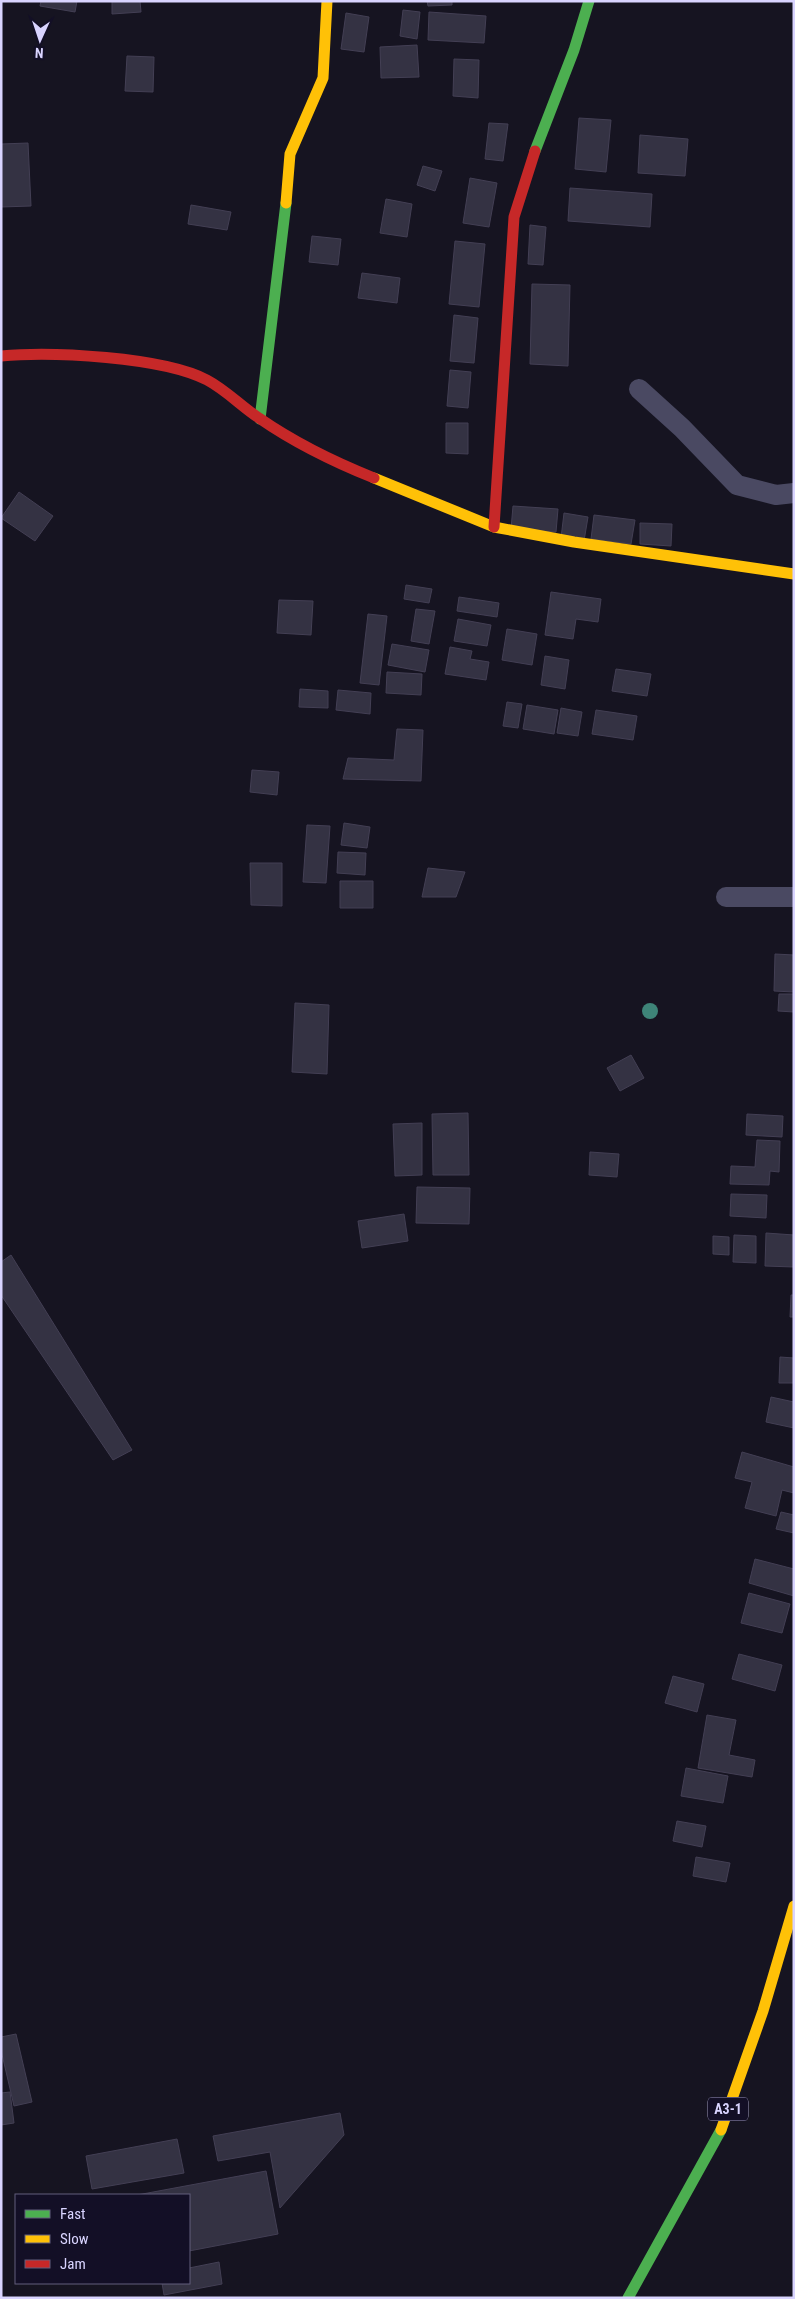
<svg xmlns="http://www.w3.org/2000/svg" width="795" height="2299" font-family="'Roboto Condensed',sans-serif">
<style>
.building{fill:#343243;stroke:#433f54}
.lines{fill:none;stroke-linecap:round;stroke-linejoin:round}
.lane{stroke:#4a4962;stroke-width:20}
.fast{stroke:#4caf50;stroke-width:11}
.slow{stroke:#ffc107;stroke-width:11}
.jam{stroke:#c62828;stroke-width:11}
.tree{fill:#3e8478}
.labels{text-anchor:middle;stroke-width:4;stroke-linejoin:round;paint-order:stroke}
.shield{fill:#130f26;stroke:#9e99be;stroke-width:1}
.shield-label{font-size:14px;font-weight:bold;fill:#d9d4ff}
</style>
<rect width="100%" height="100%" fill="#161421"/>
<!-- building -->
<path class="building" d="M41 1H77L75 12 40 6Z
M112 1H140L141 12 112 14Z
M427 1H452V5L428 6Z
M403 10 420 12 417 39 400 36Z
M429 12 486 16 484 43 428 40Z
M346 13 369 17 364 52 341 49Z
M417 45 419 77 381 78 380 47Z
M127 56 154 57 153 92 125 91Z
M454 59 479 60 478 98 453 96Z
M579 118 611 120 606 172 575 169Z
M489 123 508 124 503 161 485 159Z
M640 135 688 139 685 176 638 173Z
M28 143 31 206 1 207V144Z
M423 166 442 171 435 191 417 185Z
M470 178 497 183 489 227 463 223Z
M570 188 652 194 650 227 568 221Z
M386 199 412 204 407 237 380 233Z
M191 205 231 212 227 230 188 224Z
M530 225 546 227 543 265 528 264Z
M312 236 341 239 338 265 309 262Z
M455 241 485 244 479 307 449 304Z
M362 273 400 278 397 303 358 298Z
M532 284 570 285 568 366 530 364Z
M454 315 478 318 474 363 450 361Z
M450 370 471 372 468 408 447 406Z
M446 423H468V454L446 453Z
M19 492 53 516 35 541 1 518Z
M513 506 558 509 556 532 511 529Z
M564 513 588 517 584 541 561 538Z
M594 515 635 520 631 544 591 539Z
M640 523 672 524 671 546 640 544Z
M406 585 432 589 429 603 404 599Z
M551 592 601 599 598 622 576 619 573 639 545 635Z
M459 597 499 603 497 617 457 611Z
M279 600 313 601 311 635 277 633Z
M416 609 435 611 429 644 411 641Z
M368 614 387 616 379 685 360 683Z
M458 619 491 625 487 646 454 641Z
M507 629 537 634 532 665 502 660Z
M392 644 429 650 425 672 388 665Z
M450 647 472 651 470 659 489 662 486 680 445 674Z
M545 656 569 660 565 689 541 685Z
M616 669 651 674 647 696 612 691Z
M387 672 422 674 421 695 386 693Z
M300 689 328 691V708L299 707Z
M338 690 371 693 370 714 336 710Z
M507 702 522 704 518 728 503 726Z
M527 705 558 710 554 734 523 729Z
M561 708 582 712 578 736 557 733Z
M596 710 637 716 633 740 592 734Z
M397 729 423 730 421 781 343 779 348 758 394 760Z
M252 770 279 772 277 795 250 792Z
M344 823 370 827 367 848 341 845Z
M307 825 330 826 326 883 303 882Z
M338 852 366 853 365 875 337 873Z
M250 863H282V906L251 905Z
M428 868 465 872 456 897H422Z
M340 881H373V908H340Z
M775 954 794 955V992L774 991Z
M779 994H794V1012L778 1011Z
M295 1003 329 1005 327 1074 292 1072Z
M631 1055 644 1078 620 1091 607 1068Z
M468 1113 469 1175H433L432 1114Z
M747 1114 783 1116 782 1137 746 1135Z
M422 1123V1175L395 1176 393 1124Z
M757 1140 780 1141 779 1172 770 1171 769 1185 730 1184 731 1166 755 1167Z
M590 1152 619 1154 617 1177 589 1175Z
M417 1187 470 1188 469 1224 416 1223Z
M731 1194 767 1195 766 1218 730 1216Z
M404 1214 408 1241 362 1248 358 1221Z
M766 1233 794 1235V1267L765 1266Z
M734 1235 756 1236V1263L733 1262Z
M713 1236 729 1237V1255L713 1254Z
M11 1255 132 1450 113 1460 1 1295V1262Z
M791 1295H794V1317H790Z
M780 1357 794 1358V1383H779Z
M771 1397 794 1402V1428L766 1422Z
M742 1452 794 1467V1493L782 1490 776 1516 745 1508 752 1482 735 1478Z
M781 1512 794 1515V1533L776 1529Z
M755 1559 794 1569V1596L749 1583Z
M749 1593 790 1604 782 1633 741 1623Z
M739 1654 782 1665 775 1691 732 1679Z
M673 1676 704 1684 697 1712 665 1703Z
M707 1715 736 1720 729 1755 755 1760 752 1777 698 1768Z
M686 1768 728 1776 723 1803 681 1796Z
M677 1821 706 1826 702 1847 673 1841Z
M696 1857 730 1863 726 1882 693 1876Z
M16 2034 32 2102 14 2106 1 2050V2037Z
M10 2092 14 2123 1 2125V2093Z
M340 2113 344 2135 280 2208 270 2152 218 2161 213 2136Z
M177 2139 184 2173 92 2189 86 2156Z
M266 2171 278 2234 189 2251V2195H137Z
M219 2262 222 2284 164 2295 162 2283H189V2268Z"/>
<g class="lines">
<!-- lane -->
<path class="lane" d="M639 389 682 428 737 485 776 495 794 493
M726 897H794"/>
<!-- fast -->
<path class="fast" d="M535 151 574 50 589 1
M260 419 286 203
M628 2298 721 2130"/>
<!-- slow -->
<path class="slow" d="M286 203 290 154 323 78 327 1
M374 478 494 527 574 542 794 574
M721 2130 763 2011 794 1906"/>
<!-- jam -->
<path class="jam" d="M1 356C51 351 163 357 207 380 226 390 242 407 259 418 295 443 334 462 374 478
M494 527 514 217 535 151"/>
</g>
<!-- trees -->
<circle class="tree" cx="650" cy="1011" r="8"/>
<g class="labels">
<!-- shield labels -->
<rect class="shield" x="708" y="2097.5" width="40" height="23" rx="4"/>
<g class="shield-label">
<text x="728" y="2114">A3-1</text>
</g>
</g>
<!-- border -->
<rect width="795" height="2299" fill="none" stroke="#d9d4ff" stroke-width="5"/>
<!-- legend -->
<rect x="15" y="2194" width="175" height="90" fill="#130f26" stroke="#625e7d"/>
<rect x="25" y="2210" width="25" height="8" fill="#4caf50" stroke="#625e7d"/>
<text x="60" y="2219" font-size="15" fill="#d9d4ff">Fast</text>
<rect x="25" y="2235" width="25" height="8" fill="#ffc107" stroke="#625e7d"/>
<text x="60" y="2244" font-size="15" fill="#d9d4ff">Slow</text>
<rect x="25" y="2260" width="25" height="8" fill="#c62828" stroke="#625e7d"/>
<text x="60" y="2269" font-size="15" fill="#d9d4ff">Jam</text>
<!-- north arrow -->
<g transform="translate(40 40) rotate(183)" stroke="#130f26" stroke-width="4" paint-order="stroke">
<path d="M0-4L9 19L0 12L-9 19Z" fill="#d9d4ff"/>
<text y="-8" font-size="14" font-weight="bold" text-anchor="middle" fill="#d9d4ff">N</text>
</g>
</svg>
